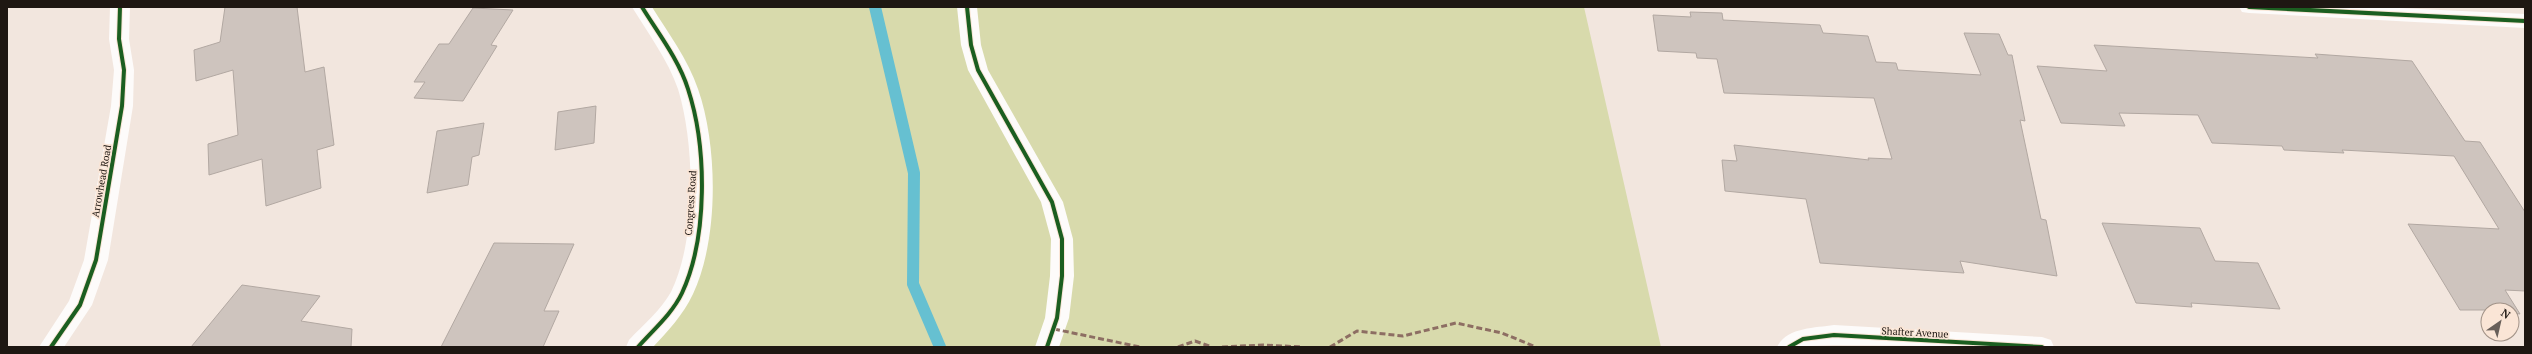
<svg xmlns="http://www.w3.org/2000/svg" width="2532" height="354" font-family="'PT Serif',serif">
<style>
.green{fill:#d8daac}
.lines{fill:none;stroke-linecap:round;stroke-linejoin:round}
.stream{stroke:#66c0d1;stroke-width:12}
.building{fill:#cec4be;stroke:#b2a8a2}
.street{fill:#fdfbfa;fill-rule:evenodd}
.quiet{stroke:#8d6e63;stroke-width:3;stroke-dasharray:6 3;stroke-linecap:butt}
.cycleway-casing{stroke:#fae5d6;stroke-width:6}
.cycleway{stroke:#1b5e20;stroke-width:4}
.labels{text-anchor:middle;stroke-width:3.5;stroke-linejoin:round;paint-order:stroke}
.street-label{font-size:10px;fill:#1e1712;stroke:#fae5d6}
</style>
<rect width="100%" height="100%" fill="#f2e6de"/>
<!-- green -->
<path class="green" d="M642 7H1584L1661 347H638L691 265 697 121Z"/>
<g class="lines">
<!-- stream -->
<path class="stream" d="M875 7 914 173 913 284 940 347"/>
</g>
<!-- building -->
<path class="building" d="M225 7H297L305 72 324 67 334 145 317 150 321 188 266 206 262 159 209 175 208 144 238 135 233 70 196 81 194 50 220 42Z
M473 8 513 10 491 45 497 46 463 101 414 98 425 82H414L439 44H449Z
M1690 12 1722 13 1723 20 1820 25 1823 33 1868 36 1876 62 1896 63 1898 70 1981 75 1964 33 1999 34 2008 55H2012L2025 121 2020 120 2041 219 2046 220 2057 276 1960 261 1964 273 1820 263 1806 199 1725 191 1722 160 1737 161 1734 145 1869 160 1868 158 1892 159 1874 98 1724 93 1717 59 1697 58 1696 53 1658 51 1653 15 1691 17Z
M2094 45 2318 58 2315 54 2412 61 2465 141 2480 142 2525 212V291L2505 290 2520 314 2512 313V310H2460L2408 224 2499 229 2454 156 2342 150 2344 153 2284 150 2282 146 2212 143 2198 115 2119 113 2125 126 2061 123 2037 66 2107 71Z
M596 106 594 143 555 150 558 112Z
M484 123 479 155 472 157 468 185 427 193 437 131Z
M2102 223 2200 228 2215 261 2258 263 2280 309 2191 303 2192 307 2136 303Z
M494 243 574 244 544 311H559L543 347H441Z
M242 285 320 296 301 321 352 329 351 347H191Z"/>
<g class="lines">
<!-- street -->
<path class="street" d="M110 7H130L129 39 134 70 133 106 108 260 92 305 64 347H39L69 301 84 260 111 106 114 70 109 39Z
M632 7H652C668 33 688 59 698 89 718 146 719 239 693 294 683 315 668 331 653 347H626L629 340C643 325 661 310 671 292 697 239 695 144 678 89 668 60 648 33 632 7Z
M957 7H977L981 45 988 70 1063 202 1073 239 1074 276 1069 318 1059 347H1035L1045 318 1050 276 1051 239 1041 202 968 70 961 45Z
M2239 7H2378L2525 14V28L2249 13 2242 12Z
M1834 325 2042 337 2051 340 2054 347 1834 345 1777 347C1787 327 1815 328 1834 325Z"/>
<!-- quiet -->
<path class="quiet" d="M1054 329 1140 347
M1178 347 1195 341 1212 347
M1222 347 1263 345 1303 347
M1330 347 1357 331 1403 336 1456 323 1502 333 1536 347"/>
<defs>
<path id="cycleway" d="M967 7 971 45 978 70 1052 202 1062 239V276L1057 318 1047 347
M2249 7 2525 21
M51 347 80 305 96 260 122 106 124 70 119 39 120 7
M638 347C653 330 672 314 682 293 708 237 707 147 688 89 679 60 658 33 642 7
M1789 347 1803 339 1834 335 2042 347"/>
</defs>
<!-- cycleway casing -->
<use href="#cycleway" class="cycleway-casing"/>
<!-- cycleway -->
<use href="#cycleway" class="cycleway"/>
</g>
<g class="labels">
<!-- street labels -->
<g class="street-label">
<text transform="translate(101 181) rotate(-80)" y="4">Arrowhead Road</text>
<text transform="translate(690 203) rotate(-86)" y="4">Congress Road</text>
<text transform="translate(1915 332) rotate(3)" y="4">Shafter Avenue</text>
</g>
</g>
<!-- border -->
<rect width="2532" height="354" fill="none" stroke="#1e1712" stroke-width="16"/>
<!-- north arrow -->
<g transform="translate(2500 322) rotate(34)"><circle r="19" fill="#fae5d6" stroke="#a29388"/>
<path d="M0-3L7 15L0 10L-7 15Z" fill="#685f59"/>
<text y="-6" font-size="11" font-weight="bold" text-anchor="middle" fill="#1e1712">N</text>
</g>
</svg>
